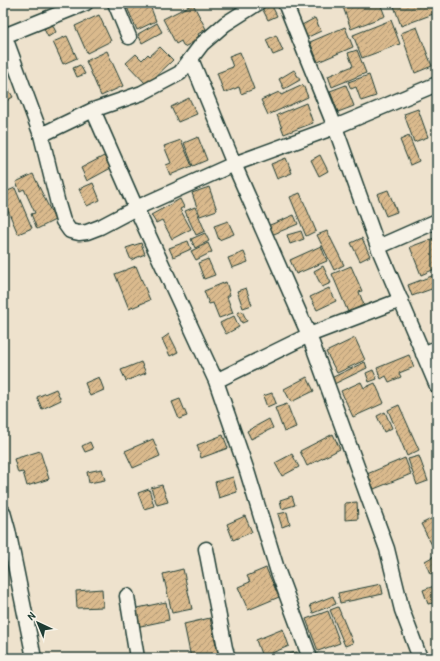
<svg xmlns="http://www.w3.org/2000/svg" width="440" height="661" font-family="'Patrick Hand',sans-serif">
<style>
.building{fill:url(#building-hatch);stroke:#1f3d34}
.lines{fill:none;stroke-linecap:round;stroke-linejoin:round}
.street-casing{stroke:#1f3d34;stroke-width:17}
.street{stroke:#f7f3e8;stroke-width:14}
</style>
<defs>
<pattern id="building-hatch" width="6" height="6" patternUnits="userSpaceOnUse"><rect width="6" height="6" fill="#daba8d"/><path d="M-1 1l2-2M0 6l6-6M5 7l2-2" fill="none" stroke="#b09874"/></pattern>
</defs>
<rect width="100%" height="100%" fill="#eee2cd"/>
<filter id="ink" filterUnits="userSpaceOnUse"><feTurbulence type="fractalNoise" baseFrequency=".025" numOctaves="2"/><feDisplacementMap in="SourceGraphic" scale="8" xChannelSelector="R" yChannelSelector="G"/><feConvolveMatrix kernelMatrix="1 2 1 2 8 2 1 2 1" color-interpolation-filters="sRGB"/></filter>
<g filter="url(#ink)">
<!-- building -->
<path class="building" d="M125 3H149L156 21 137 30Z
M355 3H380L385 16 351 29 343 7Z
M393 3H432L436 13 401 26Z
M193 4 206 29 198 34 200 39 184 47 181 41 176 44 163 19Z
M271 4 277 16 268 20 262 8Z
M99 15 111 41 87 53 75 26Z
M315 18 321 31 306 38 300 26Z
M391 20 400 44 362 58 353 35Z
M157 23 162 32 142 43 138 34Z
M52 24 56 32 48 37 44 29Z
M345 27 353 47 318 62 310 42Z
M417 27 432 66 415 73 401 33Z
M276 35 283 51 273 55 266 40Z
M67 36 77 58 63 64 53 42Z
M160 47 173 60 147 85 126 63 136 54 142 60 148 54 150 56Z
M357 50 366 73 332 87 328 76 353 66 348 53Z
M107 51 123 86 101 96 86 61Z
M240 52 254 89 241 94 239 87 224 93 217 73 233 67 229 56Z
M80 65 85 74 77 77 73 68Z
M294 70 300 80 284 89 279 79Z
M369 75 376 96 361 101 356 87 351 89 348 82Z
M3 80 13 97 3 103Z
M303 85 308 97 268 115 261 100 279 92 281 95Z
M346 85 354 106 338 112 330 91Z
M189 98 197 114 178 122 171 107Z
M306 103 313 123 284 134 277 115Z
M418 109 428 137 414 142 404 114Z
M409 136 419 161 410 165 400 140Z
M198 137 207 160 193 166 184 143Z
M181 140 192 166 170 175 166 165 171 163 164 146Z
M320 155 328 171 319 176 311 160Z
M104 156 111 168 87 181 81 168Z
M286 158 292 173 277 179 271 164Z
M33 174 55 220 37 229 31 214 35 213 24 189 20 191 16 182Z
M93 183 100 200 87 206 79 189Z
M209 187 217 210 200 216 192 193Z
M15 188 32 228 18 234 3 199V193Z
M388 190 397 212 386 216 377 194Z
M300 193 316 231 306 236 290 197Z
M180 199 184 207 180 209 191 229 172 239 162 220 156 223 151 215Z
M195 207 205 231 196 235 185 211Z
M294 215 298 224 269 236 265 227Z
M228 221 234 234 219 240 214 226Z
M301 231 304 239 290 244 287 235Z
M327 231 344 265 334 270 317 235Z
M205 233 209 241 195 248 191 239Z
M437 237V268L421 275 410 247Z
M362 238 370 256 360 261 351 243Z
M188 241 191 249 173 257 169 248Z
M141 243 145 254 131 260 126 248Z
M208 243 212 252 196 260 191 251Z
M321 246 327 261 296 274 290 260Z
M244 252 248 262 232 268 228 258Z
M208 259 215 275 204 279 198 263Z
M136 266 150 300 129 309 115 274Z
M323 266 331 283 322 287 314 271Z
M351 266 362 291 359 292 364 305 348 312 332 274Z
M437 274V287L412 296 408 285Z
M226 282 230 295 227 297 233 313 219 318 213 303 209 304 204 291Z
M246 288 252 305 243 308 237 291Z
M329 288 336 301 317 310 310 297Z
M242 311 247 321 242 323 237 313Z
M234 316 239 327 226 334 220 323Z
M169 334 178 352 170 356 162 339Z
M355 338 365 360 337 373 326 352Z
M409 355 414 367 399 373 401 377 389 382 386 376 381 379 377 368Z
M141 362 146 373 126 381 121 370Z
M365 362 367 368 332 385 329 379Z
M373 370 377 379 369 382 366 373Z
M99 377 104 390 90 396 85 383Z
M307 377 314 391 291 402 284 389Z
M361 382 364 388 375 383 384 403 353 417 341 391Z
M56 389 61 400 42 409 37 397Z
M272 393 276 403 267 407 263 396Z
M180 399 187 416 179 419 172 402Z
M287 404 296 427 284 432 275 408Z
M399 405 419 450 407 456 388 410Z
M385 412 392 428 384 432 377 416Z
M269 419 273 428 251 439 247 431Z
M333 434 340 449 307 466 300 451Z
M223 435 228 448 201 458 197 445Z
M153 439 160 456 133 468 125 451Z
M90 442 93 449 85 452 82 446Z
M40 451 49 479 27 486 23 472 18 473 14 459Z
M292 454 299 467 282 476 275 463Z
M419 456 428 481 417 485 408 459Z
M405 458 411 474 374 489 367 474Z
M102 469 105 480 89 483 87 472Z
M233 477 237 492 219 498 215 482Z
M162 485 168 502 157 505 151 488Z
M149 489 154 506 144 509 138 493Z
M292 496 295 505 282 509 280 500Z
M357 502 358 519 345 520V503Z
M287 512 290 524 282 527 278 514Z
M245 516 252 532 233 540 227 524Z
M437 516V550L435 551 421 524Z
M434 556 437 563V571L430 574 425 561Z
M266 568 279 597 248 610 238 587 250 582 247 576Z
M183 569 192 609 172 613 163 574Z
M381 584 383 594 340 603 338 593Z
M437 585V613L433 603 428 604 423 590Z
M102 589 103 607 77 608 76 591Z
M333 596 336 604 313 613 310 605Z
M166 602 169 620 136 627 133 609Z
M338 607 353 643 345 646 330 610Z
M328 611 340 643 318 651 306 619Z
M210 618 219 658H191L184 624Z
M283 629 289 646 262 657 256 640Z
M297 652 298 658H271Z"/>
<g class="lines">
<defs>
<path id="street" d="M115 3 129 37
M285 3 335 127 378 247 437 386
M3 32 41 135 58 204 63 221 70 231 79 233 87 232 100 227 136 208 234 164 335 127 437 84
M4 36 86 3
M191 59 234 164 309 335 387 549 402 610 420 658
M93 110 136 208 216 381 247 471 277 569 310 658
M41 135 93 110 142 93 180 73 202 44 225 24 258 3
M378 247 437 221
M423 354 437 348
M216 381 309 335 401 300
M3 512 8 530 34 658
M206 549 225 648 228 658
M127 596 137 658"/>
</defs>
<!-- street casing -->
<use href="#street" class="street-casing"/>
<!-- street -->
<use href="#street" class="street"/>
</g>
</g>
<!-- margin -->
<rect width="440" height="661" fill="none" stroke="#f7f3e8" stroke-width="16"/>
<rect x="8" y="8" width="424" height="645" fill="none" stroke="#1f3d34" stroke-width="1.5" filter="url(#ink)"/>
<!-- north arrow -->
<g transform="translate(38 623) rotate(316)" stroke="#f7f3e8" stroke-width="3" paint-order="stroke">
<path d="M0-3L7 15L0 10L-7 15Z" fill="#1f3d34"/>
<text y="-6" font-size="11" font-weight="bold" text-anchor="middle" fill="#1f3d34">N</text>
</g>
</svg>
